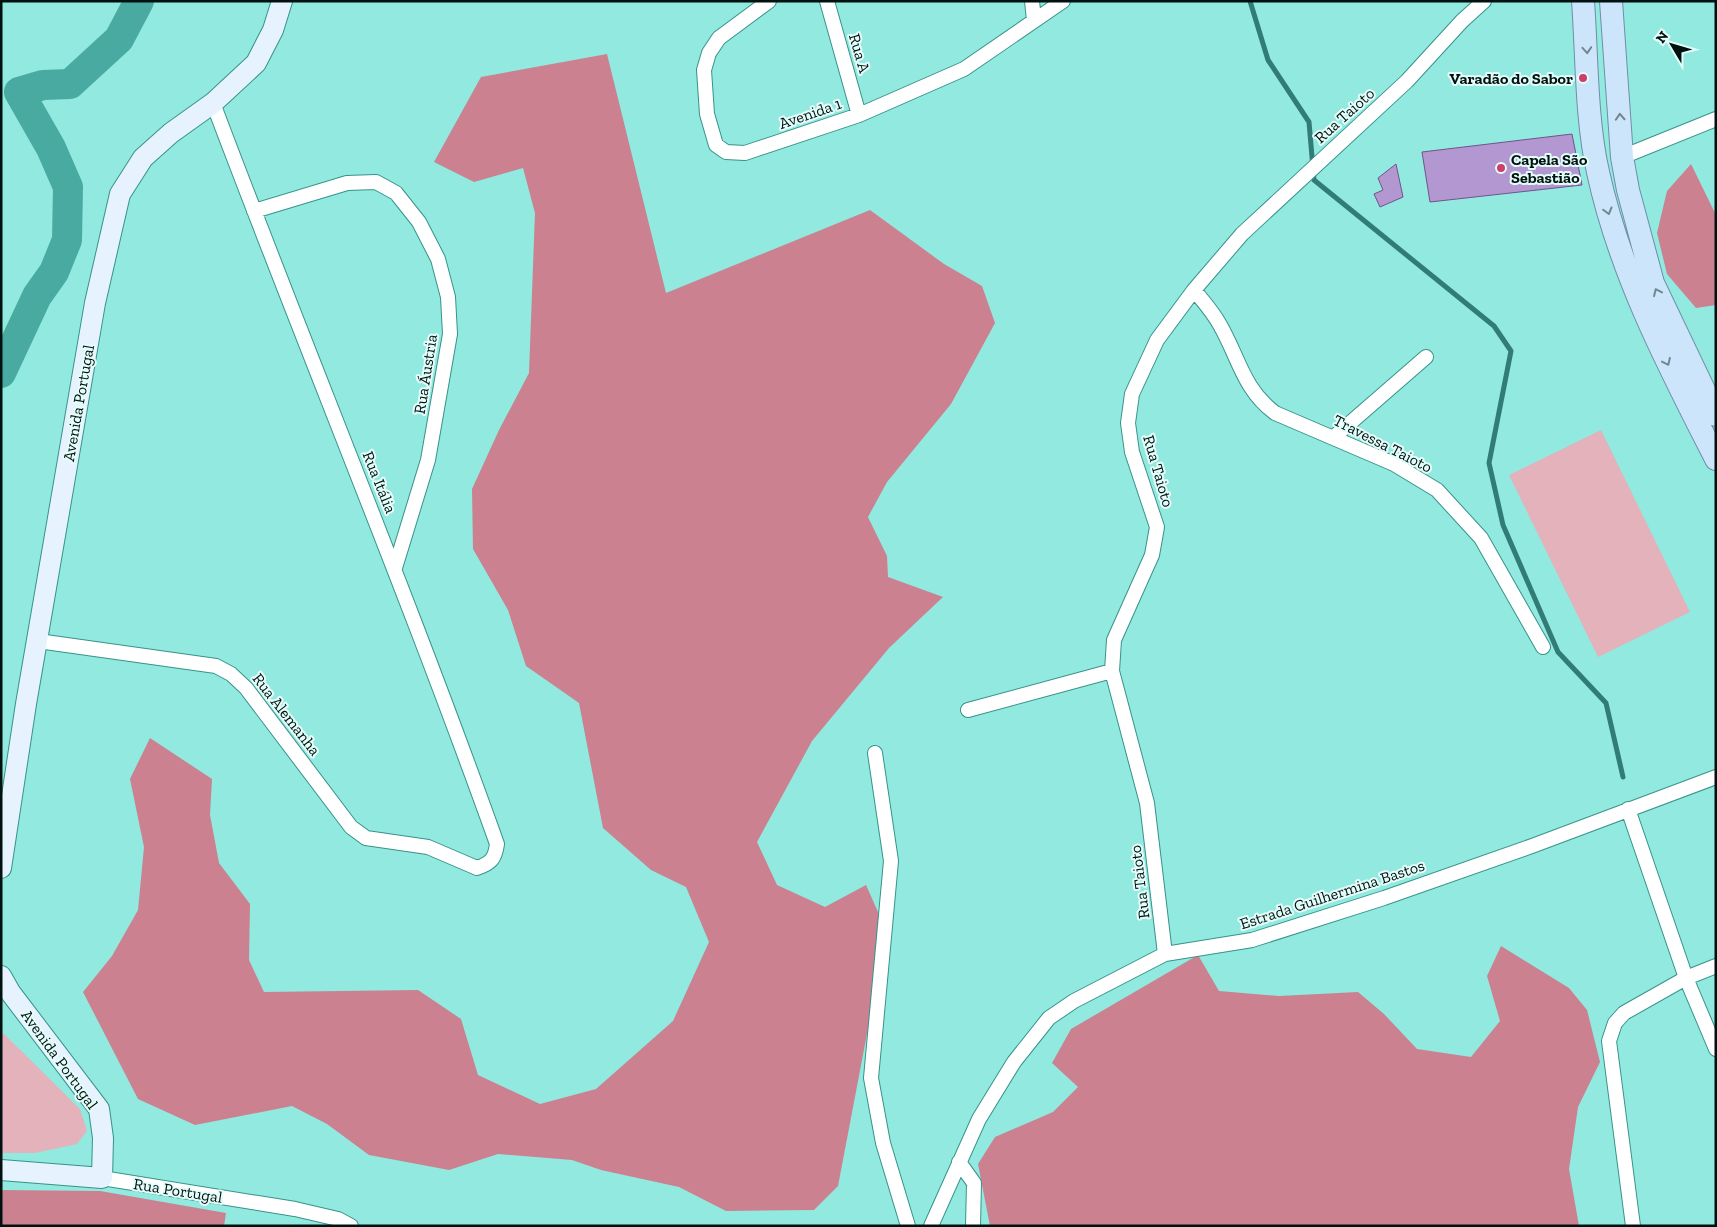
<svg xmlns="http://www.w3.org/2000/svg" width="1717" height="1227" font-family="'Zilla Slab',serif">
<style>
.green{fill:#e3b2bb}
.forest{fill:#cb8190}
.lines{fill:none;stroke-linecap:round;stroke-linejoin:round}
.stream{stroke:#327c76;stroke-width:5}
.river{stroke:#48aaa1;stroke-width:30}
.building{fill:#b397d0;stroke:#6f5489}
.street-casing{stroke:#37938a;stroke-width:16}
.secondary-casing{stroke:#37938a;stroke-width:22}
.primary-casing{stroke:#6e8fa7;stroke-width:24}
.street{stroke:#fff;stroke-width:14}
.secondary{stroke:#e6f2fd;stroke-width:20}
.primary{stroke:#cce5fb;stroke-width:22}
.oneway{stroke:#708691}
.poi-dot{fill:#cd3f6a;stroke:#e5fdfa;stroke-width:2}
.labels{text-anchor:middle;stroke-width:4;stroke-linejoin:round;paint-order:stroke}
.street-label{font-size:16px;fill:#001210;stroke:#e5fdfa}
.poi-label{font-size:16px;font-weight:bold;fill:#001210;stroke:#e5fdfa;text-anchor:end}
</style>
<rect width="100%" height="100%" fill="#91e9df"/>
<!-- green -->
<path class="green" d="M1601 430 1690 612 1598 657 1509 475Z
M1 1031 80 1109 87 1131 77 1144 35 1153H1Z"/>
<!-- forest -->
<path class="forest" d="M607 54 666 293 870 210 944 264 982 286 995 323 951 404 887 482 868 517 887 556 888 577 943 597 889 648 812 741 757 842 777 885 825 907 866 885 882 921 870 1018 838 1186 814 1210 726 1211 679 1187 601 1170 572 1160 498 1154 449 1170 369 1155 327 1124 292 1106 195 1125 138 1099 83 992 112 956 138 910 144 847 130 779 150 738 212 779 210 815 219 863 250 904 249 960 264 992 418 990 461 1019 478 1075 540 1104 596 1089 673 1021 709 942 686 887 651 870 603 828 579 703 526 666 508 610 473 549 472 489 499 430 529 373 535 213 523 168 474 182 434 162 481 77Z
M1691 164 1716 215V305L1696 308 1667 274 1657 233 1667 191Z
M1501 946 1569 988 1587 1010 1600 1062 1578 1107 1569 1169 1579 1226H990L978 1164 995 1137 1053 1112 1078 1087 1052 1063 1071 1029 1198 955 1219 991 1279 996 1358 992 1384 1014 1417 1049 1471 1057 1500 1021 1487 976Z
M1 1190 100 1191 226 1213 224 1226H1Z"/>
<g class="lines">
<!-- stream -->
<path class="stream" d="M1250 1 1268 60 1309 122 1314 180 1494 326 1511 351 1489 463 1503 525 1558 652 1606 703 1623 777"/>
<!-- river -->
<path class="river" d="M1 373 37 296 54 272 67 240 68 187 51 148 19 92 43 85 70 84 119 39 139 1"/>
</g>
<!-- building -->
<path class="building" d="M1572 134 1582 185 1430 202 1422 152Z
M1396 164 1403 197 1380 207 1374 194 1383 190 1378 178Z"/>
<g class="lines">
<defs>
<path id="street" d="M769 1 719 38 709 53 704 70 707 114 716 145 726 152 745 153 859 115 964 69 1063 1
M827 1 859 115
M1032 1 1034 20
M1622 157 1716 119
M254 211 347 183 376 182 396 193 419 222 438 259 448 297 450 334 428 460 395 568
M1194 290C1203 301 1213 312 1220 325 1239 358 1243 389 1275 413L1394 464 1437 490 1481 538 1543 647
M1334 437 1426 357
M38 641 216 666 231 674 246 688 351 827 366 838 428 847 477 868C491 863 495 859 497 844 408 595 306 350 213 103
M968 710 1112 671
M875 753 891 861 871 1078 883 1143 908 1226
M1628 809 1686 978 1716 1049
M1165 954 1147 803 1112 671 1114 640 1152 555 1157 527 1132 452 1128 423 1132 394 1157 340 1194 290 1242 234 1407 81 1462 21 1484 1
M959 1162 974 1183 973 1226
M102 1178 295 1209 338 1219 351 1226
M931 1226 979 1119 1014 1062 1049 1018 1074 1001 1165 954 1252 940 1384 898 1532 846 1716 777
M1633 1226 1609 1041 1615 1023 1624 1013 1686 978 1716 966"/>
<path id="secondary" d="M1 868 26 704 95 303 120 194 143 158 171 133 213 103 256 63 273 30 282 1
M1 976 10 992 99 1109 103 1138 102 1178 1 1170"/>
<path id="primary" d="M1583 1C1587 55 1586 120 1598 172 1620 274 1669 367 1716 459
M1611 1 1622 157 1628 190 1653 283 1716 415"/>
</defs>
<!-- street casing -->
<use href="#street" class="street-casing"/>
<!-- secondary casing -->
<use href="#secondary" class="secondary-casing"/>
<!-- primary casing -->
<use href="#primary" class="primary-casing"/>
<!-- street -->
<use href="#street" class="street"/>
<!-- secondary -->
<use href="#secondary" class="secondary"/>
<!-- primary -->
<use href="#primary" class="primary"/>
</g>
<!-- one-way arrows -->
<defs><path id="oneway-chevron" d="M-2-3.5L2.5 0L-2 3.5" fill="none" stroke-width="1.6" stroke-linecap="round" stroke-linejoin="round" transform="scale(1.25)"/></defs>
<g class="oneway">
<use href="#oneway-chevron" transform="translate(1587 50) rotate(86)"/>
<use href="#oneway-chevron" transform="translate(1620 117) rotate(-93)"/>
<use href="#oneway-chevron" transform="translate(1608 211) rotate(75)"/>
<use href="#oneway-chevron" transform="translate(1657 292) rotate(-115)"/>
<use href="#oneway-chevron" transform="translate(1667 362) rotate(65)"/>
</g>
<!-- markers -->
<g class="poi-dot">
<circle cx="1583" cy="78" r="5"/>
<circle cx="1501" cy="168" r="5"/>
</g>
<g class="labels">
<!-- street labels -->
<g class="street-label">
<text transform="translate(860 53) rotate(74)" y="6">Rua A</text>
<text transform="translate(810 113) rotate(-19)" y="6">Avenida 1</text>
<text transform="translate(1344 115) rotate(-42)" y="6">Rua Taioto</text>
<text transform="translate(425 374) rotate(-81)" y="6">Rua Áustria</text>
<text transform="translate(78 403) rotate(-80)" y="6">Avenida Portugal</text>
<text transform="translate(1383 443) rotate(27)" y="6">Travessa Taioto</text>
<text transform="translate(1159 471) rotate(74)" y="6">Rua Taioto</text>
<text transform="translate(380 482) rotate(68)" y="6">Rua Itália</text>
<text transform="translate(287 714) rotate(52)" y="6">Rua Alemanha</text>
<text transform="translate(1139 882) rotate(-97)" y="6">Rua Taioto</text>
<text transform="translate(1332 894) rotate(-18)" y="6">Estrada Guilhermina Bastos</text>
<text transform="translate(60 1059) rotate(54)" y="6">Avenida Portugal</text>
<text transform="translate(178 1190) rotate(9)" y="6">Rua Portugal</text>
</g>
<!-- poi labels -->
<g class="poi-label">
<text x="1573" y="84">Varadão do Sabor</text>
<text x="1511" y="165" text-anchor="start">Capela São<tspan x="1511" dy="18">Sebastião</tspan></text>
</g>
</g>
<!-- border -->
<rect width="1717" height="1227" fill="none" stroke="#001210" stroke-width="5"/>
<!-- north arrow -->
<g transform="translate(1672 45) rotate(308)" stroke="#e5fdfa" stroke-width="4" paint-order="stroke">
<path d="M0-4L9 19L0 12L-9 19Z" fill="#001210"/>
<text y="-8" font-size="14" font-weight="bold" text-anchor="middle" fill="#001210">N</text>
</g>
</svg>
